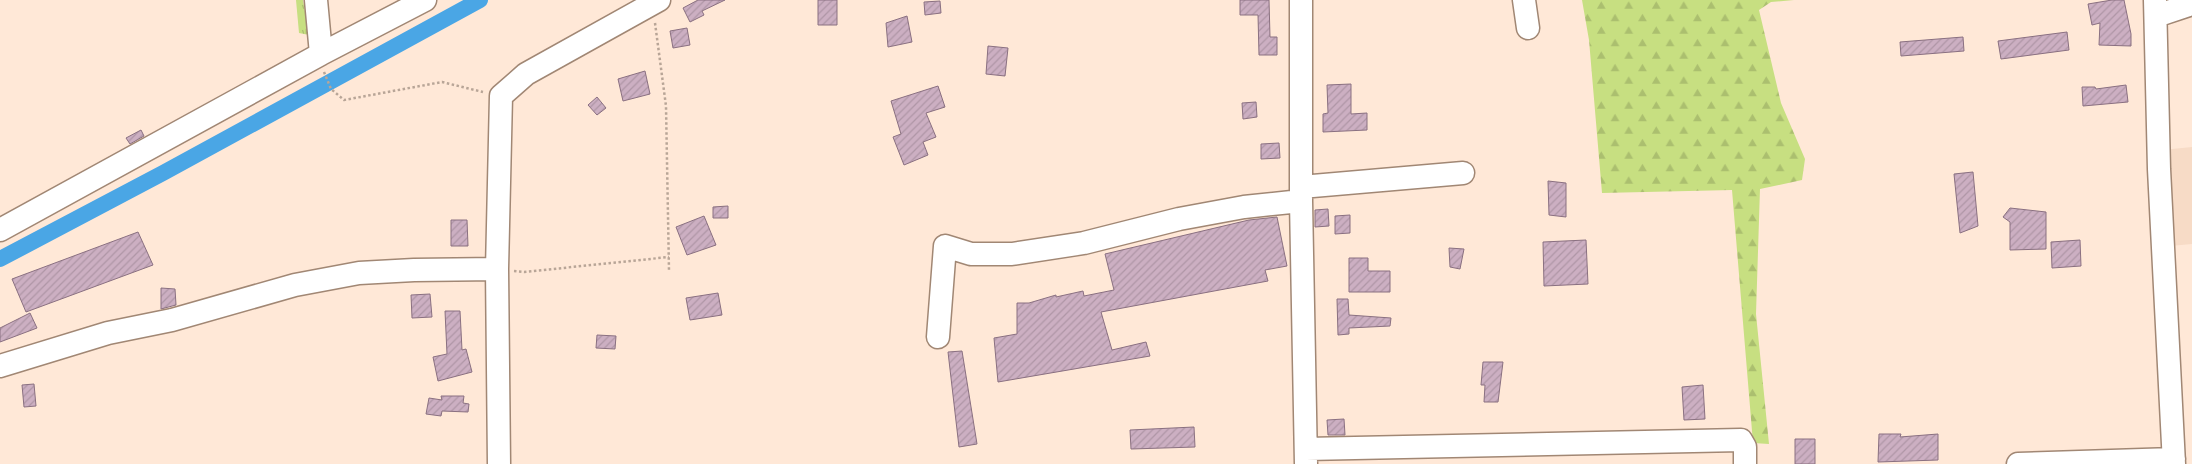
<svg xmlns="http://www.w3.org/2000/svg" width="2192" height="464" font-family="'Titillium Web',sans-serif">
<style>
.built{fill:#f7dbc6}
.grass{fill:url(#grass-tufts)}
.forest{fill:url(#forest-firs)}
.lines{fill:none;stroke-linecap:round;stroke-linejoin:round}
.canal{stroke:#4aa6e5;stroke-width:16}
.building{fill:url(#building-hatch);stroke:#8a7081}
.minor-casing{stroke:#a18774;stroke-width:25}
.path{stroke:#b8a597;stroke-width:2.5;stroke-dasharray:2.5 2.5;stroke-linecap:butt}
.minor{stroke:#fff;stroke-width:22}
</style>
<defs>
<pattern id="grass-tufts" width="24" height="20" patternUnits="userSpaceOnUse" patternTransform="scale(1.25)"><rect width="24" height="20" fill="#c7df81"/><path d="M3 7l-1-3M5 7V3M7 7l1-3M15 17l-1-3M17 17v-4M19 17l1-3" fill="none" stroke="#abbf6f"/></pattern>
<pattern id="forest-firs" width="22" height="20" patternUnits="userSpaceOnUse" patternTransform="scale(1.25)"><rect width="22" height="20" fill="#c7df81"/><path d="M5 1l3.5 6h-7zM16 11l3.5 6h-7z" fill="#abbf6f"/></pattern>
<pattern id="building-hatch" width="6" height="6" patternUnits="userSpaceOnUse" patternTransform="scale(1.25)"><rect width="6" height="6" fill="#ccafc2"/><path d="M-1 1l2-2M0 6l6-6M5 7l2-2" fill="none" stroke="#af96a6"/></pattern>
</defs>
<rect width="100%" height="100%" fill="#ffe8d7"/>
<!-- built -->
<path class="built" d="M2192 147V244L2170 246 2162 150Z"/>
<!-- grass -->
<path class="grass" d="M296 0H303L309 35 299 33Z"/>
<!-- forest -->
<path class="forest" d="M1582 0H1794L1771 2 1759 10 1781 103 1805 159 1802 180 1760 189 1756 314 1769 444 1753 443 1732 190 1602 193 1589 40Z"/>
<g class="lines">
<!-- canal -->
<path class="canal" d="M0 259 163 173 480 0"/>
</g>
<!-- building -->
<path class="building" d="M698 0H725L702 11 704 15 690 22 683 8Z
M818 0H837V25H818Z
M1240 0H1269L1270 37H1277V55H1259L1258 15H1240Z
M2112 0H2124L2131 34V46L2099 45 2100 23 2092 25 2088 4Z
M940 1 941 13 925 15 924 2Z
M907 16 912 42 888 47 886 23Z
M687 28 690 45 673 48 670 31Z
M2067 32 2069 50 2001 59 1998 41Z
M1963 37 1964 51 1901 56 1900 42Z
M988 46 1008 48 1005 76 986 74Z
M645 71 650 94 623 101 618 79Z
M1351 84V114L1367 113V130L1323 132V114L1328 113 1327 85Z
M2126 85 2128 102 2083 106 2082 87H2095L2096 89Z
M938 86 945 107 926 113 936 137 923 142 928 155 904 165 893 137 901 134 891 101Z
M597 97 606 108 597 115 588 105Z
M1256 102 1257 117 1243 119 1242 103Z
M141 130 144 136 130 144 126 138Z
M1279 143 1280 158 1261 159V144Z
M1973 172 1978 226 1960 233 1954 174Z
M1548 181 1566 183V217L1549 215Z
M728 206V218H713V207Z
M2010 208 2046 212V249L2010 250V222L2003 217Z
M1328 209 1329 226 1315 227V210Z
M1350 215V233L1335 234V216Z
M704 216 716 245 687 255 676 227Z
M1277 217 1287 266 1265 270 1268 281 1101 312 1112 350 1146 342 1150 356 998 382 994 338 1017 334V303H1029L1056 295V297L1083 291 1084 296 1114 290 1105 254 1249 220Z
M451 220H467L468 246H451Z
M138 232 153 265 26 312 12 279Z
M1586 240 1588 284 1544 286 1543 242Z
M2080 240 2081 266 2052 268 2051 242Z
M1449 248 1464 249 1460 269 1450 267Z
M1349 258H1368V271H1390V292H1349Z
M161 288 175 289 176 305 161 309Z
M718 293 722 315 690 320 686 298Z
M430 294 432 317 412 318 411 295Z
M1337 299H1348L1349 315 1391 318 1390 326 1349 328V334L1338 335Z
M445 311H460L462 350 466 349 472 372 438 381 433 357 447 354Z
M30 313 37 328 0 342V328Z
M597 335 616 336 615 349 596 348Z
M962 351 977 444 959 447 948 352Z
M1483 362H1503L1498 402H1484L1485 385H1481Z
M34 384 36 406 24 407 22 385Z
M1703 385 1705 419 1684 420 1682 387Z
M441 396H464L463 403 469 404 468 412 442 411 441 416 426 414 429 398 442 400Z
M1344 419 1345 435H1328L1327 420Z
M1194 427 1195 447 1131 449 1130 430Z
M1879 434H1901L1900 437 1938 434V460L1878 462Z
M1795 439H1815V464H1795Z"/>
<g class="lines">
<defs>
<path id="minor" d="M1301 0V201L1306 464
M1524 0 1528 28
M2155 0 2159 169 2174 464
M2156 16 2192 4
M321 54 425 0
M1301 187 1463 173
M0 230 321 54 316 0
M938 337 945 246 971 254H1012L1084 243 1179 219 1244 207 1301 201
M0 366 108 333 172 320 295 285 359 273 414 270 497 269
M1306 449 1741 440 1745 447V464
M499 464 497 269 501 96 526 74 659 0
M2018 464 2174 459"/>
</defs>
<!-- minor casing -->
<use href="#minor" class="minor-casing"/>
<!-- path -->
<path class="path" d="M655 23 666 106 669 271
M324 72 331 89 344 100 442 82 483 92
M514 271 524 272 669 257"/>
<!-- minor -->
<use href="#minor" class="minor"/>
</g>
</svg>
